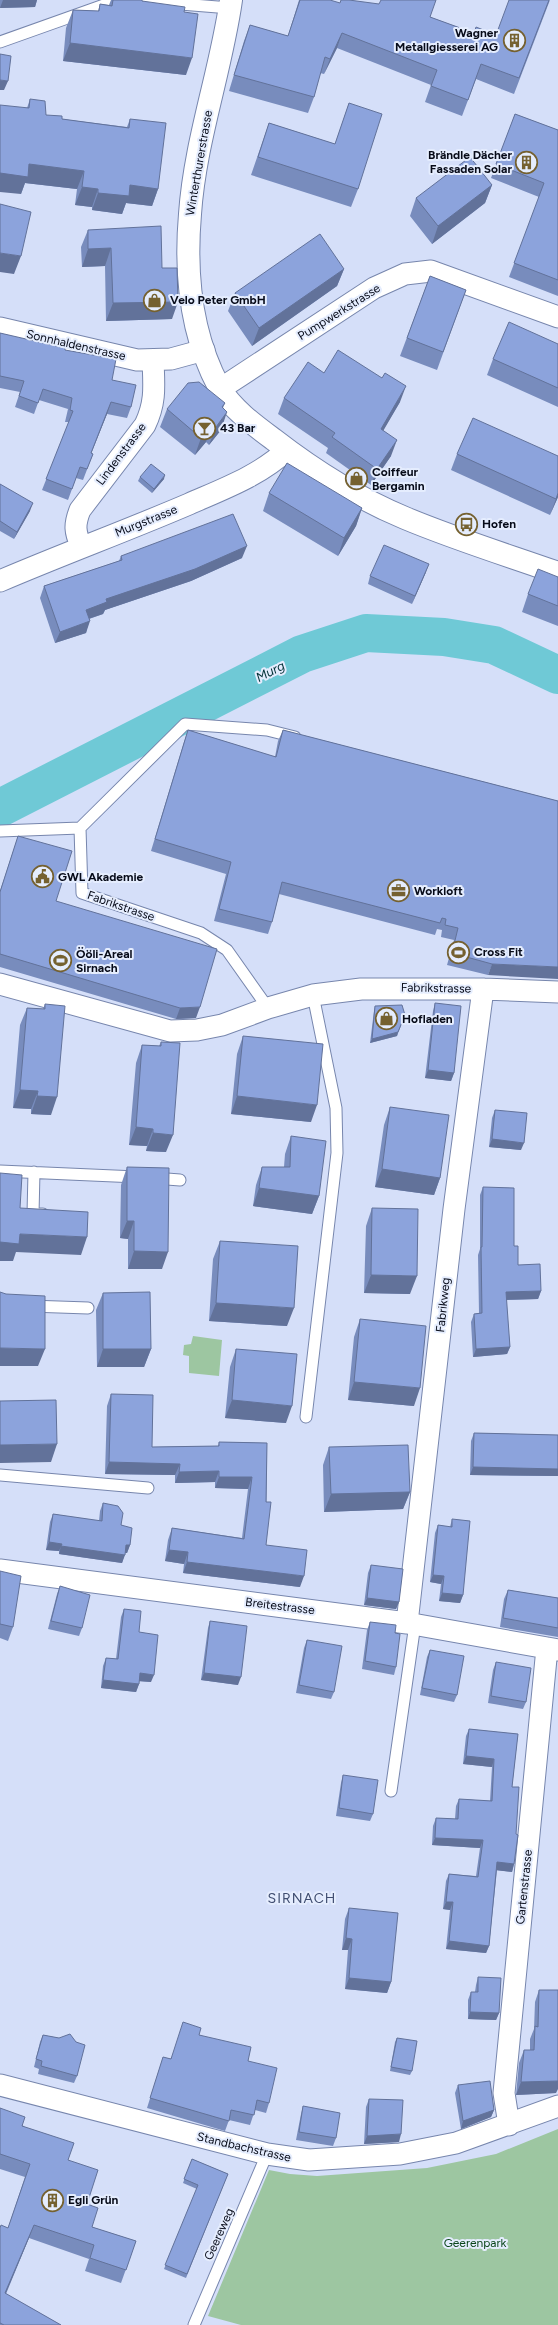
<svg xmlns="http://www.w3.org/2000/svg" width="558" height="2325" font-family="Figtree,sans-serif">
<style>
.green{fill:#9dc6a1}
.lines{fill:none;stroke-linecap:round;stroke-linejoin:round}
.river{stroke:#6fc9d6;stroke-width:38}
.service-casing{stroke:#7786ad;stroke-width:13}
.minor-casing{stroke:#7786ad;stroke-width:23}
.tertiary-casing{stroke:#7786ad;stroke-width:24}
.service{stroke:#fff;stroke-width:11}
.minor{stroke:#fff;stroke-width:21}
.tertiary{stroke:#fff;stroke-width:22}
.wall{fill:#788cbd}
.shaded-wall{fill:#62729a}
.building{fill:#8ca3dc;stroke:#62729a}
.labels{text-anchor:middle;stroke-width:4;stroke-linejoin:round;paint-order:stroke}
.poi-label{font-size:12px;font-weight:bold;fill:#070b19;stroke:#e5edfe;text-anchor:start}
.street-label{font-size:12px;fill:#070b19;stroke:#e5edfe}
.park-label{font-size:12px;fill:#0a461a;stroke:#e5edfe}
.water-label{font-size:13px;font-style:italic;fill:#043237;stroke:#e5edfe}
.quarter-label{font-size:14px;letter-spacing:1px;fill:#3f4d70;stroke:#e5edfe}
</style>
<rect width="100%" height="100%" fill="#d5dff9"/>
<!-- green -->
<path class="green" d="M193 1336 222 1340 219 1376 189 1373V1356L183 1355 184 1345 191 1344Z
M558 2129V2325H241L208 2316 269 2170 290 2174 317 2176 427 2168 496 2154Z"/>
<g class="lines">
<!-- river -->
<path class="river" d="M0 808 302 654 366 633 444 637 494 645 558 675"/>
<defs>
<path id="service" d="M131 0 230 8
M0 42 118 0
M80 828 185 724 267 730 295 737
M0 831 80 828 82 893 201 933 227 950 268 1008
M0 1171 137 1177
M34 1172 33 1214H43
M154 1178 180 1180
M0 1305 88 1308
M306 1417 337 1153 336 1108 313 995
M0 1475 148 1488
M391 1791 415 1624
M194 2325 267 2154"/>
<path id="minor" d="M0 328 137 360 171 359 204 350
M220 389 374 288 405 274 431 271 558 317
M81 546C75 532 74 525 80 510L145 425C156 402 154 386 153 361
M0 581C63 554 126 531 189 504 223 489 259 476 287 450
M0 984 170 1031 197 1030 222 1025 268 1008 313 995 361 989H483L558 992
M0 1570 407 1623 558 1650
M407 1623 454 1209 483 989
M0 2085 267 2154 309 2160 400 2154 456 2143 558 2106
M509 2125 504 2093 547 1648"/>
<path id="tertiary" d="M231 0C221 71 195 141 190 214 185 272 191 335 219 387 231 408 254 425 273 439 313 470 359 499 405 518 455 539 507 555 558 573"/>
</defs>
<!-- service casing -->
<use href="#service" class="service-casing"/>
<!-- minor casing -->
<use href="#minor" class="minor-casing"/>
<!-- tertiary casing -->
<use href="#tertiary" class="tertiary-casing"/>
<!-- service -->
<use href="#service" class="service"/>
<!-- minor -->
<use href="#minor" class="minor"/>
<!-- tertiary -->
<use href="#tertiary" class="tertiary"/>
</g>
<!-- wall -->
<path class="wall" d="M0 0H37L35 7 0 8Z
M111 0H142V1L184 12 186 75 63 61 66 28 73 10 98 11 100 4 109 5Z
M299 0 340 3 430 17 474 33 496 35 550 0 514 94 476 79 462 116 425 102 431 85 337 48 324 74 320 73 314 97 308 113 229 91 244 41 250 25 288 36Z
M30 99 46 115 62 119 127 127 130 119 158 189 152 206 126 203 122 214 92 210V207L75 205 77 189 25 183 21 194 27 108Z
M349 103 358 189 351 207 251 175 269 123 335 144Z
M515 114 558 130V296L509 277 539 197 491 178Z
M492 185 485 203 432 244 410 216 416 198Z
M88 230 162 268 172 319 106 321 105 266 82 267 81 247Z
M344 269 337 286 252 346 228 311 235 293Z
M430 276 466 290 437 370 400 356Z
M0 333 65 350 112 380 131 407 127 418 107 414 91 453 93 454 83 480 76 478 68 500 42 490 69 422H65L68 409 39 400 34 414 15 407 20 392 0 388Z
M558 344V407L487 375 493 359Z
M324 373 400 402 383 430 391 456 371 485 326 453 328 448 278 414 284 398Z
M225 403 223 408 221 430 209 445 206 442 195 455 160 427 167 409Z
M457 454 558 456V497L550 515 451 470Z
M140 477 164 479 152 493 138 481Z
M0 484 30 511 14 539 0 531Z
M269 493 362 508 356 526 338 556 263 511Z
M121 556 242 558 191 581 105 610 103 614 89 619 86 633 55 643 40 598 44 586 119 561Z
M426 572 412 604 368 584 370 576Z
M558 577V626L522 612 528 594Z
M188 730 275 757 278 741 283 730 558 801 488 975 447 965 454 940 441 937 442 930 437 929 435 935 279 894 272 922 268 934 214 921 226 874 151 851 184 742Z
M18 836 56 901 196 1018 176 1019 0 967V891Z
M435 1003 454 1073 451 1081 425 1078 433 1011Z
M45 1004 51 1115 31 1114V1109L13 1108 20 1025 27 1008 43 1009Z
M375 1006 405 1015 397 1036 370 1043 374 1011Z
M243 1036 311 1122 231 1114 237 1054Z
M161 1042 166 1152 146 1151 147 1146 129 1145 136 1063 142 1045 159 1046Z
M390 1107 440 1178 434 1195 375 1187 384 1125Z
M495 1110 521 1150 489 1147 492 1118Z
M291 1136 319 1196 312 1214 253 1206 256 1185 262 1167H284L285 1154Z
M127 1167 162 1269H128V1239L120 1238 121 1185Z
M483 1187 518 1265 541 1291 538 1299 506 1300 510 1347 507 1354 473 1357 471 1322 474 1314 479 1313 478 1255 480 1249V1195Z
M372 1208 410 1294 364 1293 366 1226Z
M220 1241 287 1326 209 1321 213 1259Z
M103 1293 151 1349 144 1367H97L96 1310Z
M360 1319 414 1406 348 1400 354 1337Z
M236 1349 286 1423 225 1418 230 1367Z
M111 1394 152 1447 218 1446 219 1442 267 1443 266 1545 300 1587 183 1573 184 1564 165 1561 168 1540 172 1528 242 1538 248 1489 215 1488V1482L175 1483V1475L105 1474 107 1406Z
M474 1433 558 1435V1476L470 1475 471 1441Z
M329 1447 410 1492 403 1509 324 1512 323 1465Z
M103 1503 121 1525 130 1545 127 1553H125L122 1563 59 1554V1551L46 1550 50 1522 53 1514 99 1521 100 1511Z
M452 1519 463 1595 460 1603 439 1601 441 1584 430 1582 435 1533 438 1525 450 1527Z
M371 1565 399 1602 396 1609 364 1605 368 1573Z
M0 1571 13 1627 8 1641 0 1638Z
M60 1586 82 1628 79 1636 48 1629 57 1594Z
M508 1590 558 1598V1637L500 1627 504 1599Z
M124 1609 139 1632 151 1682 139 1681V1684L136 1692 101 1688 103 1666 106 1658 116 1659 121 1617Z
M210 1621 238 1685 201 1680 208 1628Z
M370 1622 395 1633 396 1667 394 1675 362 1669 367 1630Z
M307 1640 334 1692 331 1699 296 1693 304 1648Z
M430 1650 457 1695 454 1702 420 1695 427 1657Z
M496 1662 526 1702 523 1709 488 1703 493 1670Z
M469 1729 518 1734 512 1787 514 1864 512 1872 497 1870 489 1946 486 1953 446 1949 450 1910 443 1909 446 1881 449 1874 476 1876 480 1848 432 1845 433 1826 436 1818 455 1819 456 1806 459 1799 490 1801 492 1767 463 1764 466 1736Z
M343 1775 373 1814 370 1821 336 1816 341 1783Z
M349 1908 391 1982 387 1993 345 1989 348 1950H342L345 1919Z
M478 1977 499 2013 496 2020 468 2019V2000L471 1992H475L476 1985Z
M539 1990 556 2093 516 2095 519 2063 524 2050H530V2039L534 2029 535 2002Z
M43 2035 59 2038 77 2076 74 2083 38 2074 39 2069 34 2067 40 2042Z
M199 2035 248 2061 269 2103 266 2113 255 2110 250 2125 229 2120 225 2131 147 2108 163 2057 170 2059Z
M397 2038 412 2071 410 2075 390 2071 395 2042Z
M458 2085 494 2110 491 2117 461 2129 455 2093Z
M369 2099 399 2142 364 2144 366 2107Z
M303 2106 336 2138 333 2146 296 2140 301 2114Z
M0 2108 68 2160 87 2204 92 2227 136 2241 121 2283 85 2271 89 2259 29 2238 6 2294 61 2325H0V2228H8L25 2177 0 2169Z
M192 2159 228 2174 186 2278 164 2269 197 2189 183 2183Z"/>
<!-- shaded-wall -->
<path class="shaded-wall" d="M3 0H37L35 7 0 8Z
M342 33 337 48 324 74 330 59Z
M70 43 192 58 186 75 63 61Z
M0 80 8 81 4 90H0Z
M29 164 84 171 77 189 25 183 21 194 0 192V173Z
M130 185 158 189 152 206 126 203 122 214 92 210 98 193Z
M492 185 485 203 432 244 438 226Z
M82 187 98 189 92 207 75 205Z
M111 248 105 266 82 267 88 249Z
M0 253 21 256 14 274 0 272Z
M344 269 337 286 252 346 259 328Z
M178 302 172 319 106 321 113 303Z
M406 386 400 402 375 445 381 429Z
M111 402 107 414 87 464 91 453Z
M227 412 221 430 209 445 216 427Z
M212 424 206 442 195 455 201 438Z
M397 440 391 456 371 485 377 469Z
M165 475 164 479 152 493 154 489Z
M558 493V497L550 515 556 499Z
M33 503 30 511 14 539 17 532Z
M362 508 356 526 338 556 344 538Z
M247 546 242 558 191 581 105 610 103 614 82 621 86 610 106 599Z
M429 564 426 572 412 604 415 596Z
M90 621 86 633 55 643 60 632Z
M492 964 558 967V979L488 975Z
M200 1007 196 1018 176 1019 180 1008Z
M398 1032 397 1036 370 1043 372 1039Z
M428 1070 454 1073 451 1081 425 1078Z
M20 1090 38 1091 31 1109 13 1108Z
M37 1096 57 1097 51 1115 31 1114Z
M237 1096 317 1105 311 1122 231 1114Z
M136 1127 153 1129 147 1146 129 1145Z
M153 1133 173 1135 166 1152 146 1151Z
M492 1139 524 1143 521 1150 489 1147Z
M382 1169 440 1178 434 1195 375 1187Z
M259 1188 319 1196 312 1214 253 1206Z
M127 1221H134L128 1239 120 1238Z
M20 1234 87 1237 81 1255 16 1252 13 1261H0V1242Z
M134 1251 168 1252 162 1269H128Z
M371 1275 417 1276 410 1294 364 1293Z
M541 1291 538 1299 503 1300 506 1292Z
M216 1303 294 1308 287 1326 209 1321Z
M510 1347 507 1354 473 1357 476 1349Z
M0 1348 45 1349 38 1366H0Z
M103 1349H151L144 1367H97Z
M354 1382 420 1388 414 1406 348 1400Z
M232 1400 292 1406 286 1423 225 1418Z
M57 1444 51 1462 0 1463V1445Z
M109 1462 180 1464 175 1475 105 1474Z
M473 1467 558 1469V1476L470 1475Z
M219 1471 215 1482 175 1483 179 1472Z
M219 1477H252L248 1489 215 1488Z
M410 1492 403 1509 324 1512 331 1494Z
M49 1542 62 1544 59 1551 46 1550Z
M126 1545H130L127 1553H123Z
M61 1546 125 1555 122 1563 59 1554Z
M169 1550 188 1552 184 1564 165 1561Z
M187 1562 304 1576 300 1587 183 1573Z
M433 1575 444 1576 441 1584 430 1582Z
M442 1593 463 1595 460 1603 439 1601Z
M367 1598 399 1602 396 1609 364 1605Z
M140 1673 154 1675 151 1682 137 1681Z
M204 1673 241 1677 238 1685 201 1680Z
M103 1680 139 1684 136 1692 101 1688Z
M466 1756 494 1759 492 1767 463 1764Z
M435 1838 483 1840 480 1848 432 1845Z
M497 1862 514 1864 512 1872 494 1870Z
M446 1902H453L450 1910 443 1909Z
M346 1938 352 1939 348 1950H342Z
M449 1941 489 1946 486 1953 446 1949Z
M349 1978 391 1982 387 1993 345 1989Z
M470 2012 499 2013 496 2020 468 2019Z
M558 2081V2089L556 2093 516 2095 521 2082Z
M494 2110 491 2117 461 2129 463 2121Z
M401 2134 399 2142 364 2144 367 2136Z
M34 2225 29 2238 0 2307 5 2293Z"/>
<!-- building -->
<path class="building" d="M113 0H142V1L185 7 184 12 198 14 192 58 70 43 73 10 99 11 100 4 112 6Z
M300 0H330L340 3 341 0H349L379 4 381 0H436L430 17 474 33 476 27 496 35 509 0H549L519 78 481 64 468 100 431 86 437 70 342 33 330 59 325 57 314 97 234 75 250 25 288 36Z
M0 54 11 56 8 81 0 80Z
M30 99 45 101 46 115 62 116V119L129 128 130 119 166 123 158 189 130 185 129 196 98 193V189L82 187 84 171 29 164 28 177 0 173V105L29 108Z
M349 103 382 114 358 189 258 157 269 123 335 144Z
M515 114 558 130V280L514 263 544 183 496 164Z
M470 157 492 185 438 226 416 198Z
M0 204 31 212 21 256 0 253Z
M161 226 162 268H177L178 302 113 303 111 248 88 249V230Z
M320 234 344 269 259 328 235 293Z
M430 276 466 290 443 352 407 338Z
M509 322 558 344V388L493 359Z
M0 333 65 348V350L116 359 112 380 136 385 131 407 111 402 91 453 93 454 87 469 80 467 72 489 46 479 73 411 70 410 72 398 43 389 38 403 19 396 24 381 0 376Z
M338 350 382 378 385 373 406 386 381 429 397 440 377 469 332 437 335 433 284 398 308 362 324 373Z
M199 382 225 403 222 407 227 412 216 427 212 424 201 438 167 409 188 383Z
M473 418 558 456V493L556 499 457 454Z
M287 463 362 508 344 538 269 493Z
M151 464 165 475 154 489 140 477Z
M0 484 33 503 17 532 0 521Z
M233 514 247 546 195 569 106 599 107 602 86 610 90 621 60 632 44 586 122 560 121 556Z
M384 545 429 564 415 596 370 576Z
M538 569 558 577V606L528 594Z
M188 730 276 757 283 730 558 801V967L492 964 452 953 458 928 445 925 446 919 442 918 440 923 282 882 272 922 219 909 231 862 155 839Z
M18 836 72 851 56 901 217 949 200 1007 180 1008 0 954V892Z
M435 1003 461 1006 454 1073 428 1070Z
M45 1004 65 1006 57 1097 37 1096 38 1091 20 1090 27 1008 45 1009Z
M402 1005 405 1015 398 1032 372 1039 375 1006Z
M243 1036 323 1044 317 1105 237 1096Z
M161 1042 180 1043 173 1135 153 1133V1129L136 1127 142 1045 161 1046Z
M390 1107 449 1115 440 1178 382 1169Z
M495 1110 527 1113 524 1143 492 1139Z
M291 1136 326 1141 319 1196 259 1188 262 1167H290Z
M127 1167 169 1168 168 1252 134 1251V1221H127Z
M0 1173 22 1175 20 1208 88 1212 87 1237 20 1234 19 1244 0 1242Z
M483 1187 514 1188V1246H518V1265L540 1264 541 1291 506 1292 510 1347 476 1349 474 1314 482 1313 481 1247H482Z
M372 1208 418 1209 417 1276 371 1275Z
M220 1241 298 1246 294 1308 216 1303Z
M0 1292 6 1294 45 1296V1349L0 1348Z
M150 1292 151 1349H103V1293Z
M360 1319 426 1326 420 1388 354 1382Z
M236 1349 297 1354 292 1406 232 1400Z
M111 1394 153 1395 152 1447 219 1446V1442L267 1443 266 1502H271L266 1545 307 1550 304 1576 187 1562 188 1552 169 1550 172 1528 244 1539 252 1477H219V1471L179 1472 180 1464 109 1462Z
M56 1400 57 1444 0 1445V1401Z
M474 1433 558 1435V1469L473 1467Z
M408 1445 410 1492 331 1494 329 1447Z
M103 1503 118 1506 123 1513 121 1525 132 1528 130 1545H126L125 1555 61 1546 62 1544 49 1542 53 1514 102 1521Z
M452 1519 470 1521 463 1595 442 1593 444 1576 433 1575 438 1525 452 1527Z
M371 1565 403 1569 399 1602 367 1598Z
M0 1571 21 1576 13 1627 0 1624Z
M60 1586 90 1595 82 1628 51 1621Z
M508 1590 558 1598V1628L503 1618Z
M124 1609 141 1611 139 1632 158 1635 154 1675 140 1673 139 1684 103 1680 106 1658 118 1659Z
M210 1621 247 1626 241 1677 204 1673Z
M370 1622 396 1625 395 1633 400 1634 396 1667 365 1661Z
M307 1640 342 1646 334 1692 299 1685Z
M430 1650 464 1656 457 1695 422 1688Z
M496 1662 531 1668 526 1702 491 1696Z
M469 1729 518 1734 512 1787H519L516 1834 518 1835 514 1864 497 1862 489 1946 449 1941 453 1902H446L449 1874 478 1877 483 1840 435 1838 436 1818 458 1819 459 1799 492 1801 494 1759 466 1756Z
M343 1775 378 1780 373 1814 339 1808Z
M349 1908 398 1913 391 1982 349 1978 352 1939 346 1938Z
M478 1977 501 1978 499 2013 470 2012 471 1992H478Z
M539 1990H558V2081L521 2082 524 2050H534L535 2026 538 2027Z
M183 2022 201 2028 199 2035 251 2047 248 2061 277 2068 269 2103 257 2100 254 2115 231 2110 229 2121 150 2098 163 2057 171 2059Z
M70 2034 76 2042 85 2045 77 2076 41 2066 42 2061 36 2059 43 2035 59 2038Z
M397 2038 417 2041 412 2071 391 2067Z
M490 2081 494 2110 463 2121 458 2085Z
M369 2099 403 2100 401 2134 367 2136Z
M303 2106 340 2113 336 2138 299 2132Z
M0 2108 25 2117 22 2126 74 2143 68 2160 98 2170 87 2204 98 2208 92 2227 136 2241 126 2270 90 2258 94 2245 34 2225 5 2293 61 2325H4L0 2323V2228L1 2225 8 2228 30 2164 0 2154Z
M192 2159 228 2174 187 2274 165 2265 198 2185 184 2179Z"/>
<!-- icons -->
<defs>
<symbol id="building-ring" viewBox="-11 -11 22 22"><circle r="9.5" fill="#e5edfe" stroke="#756130" stroke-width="1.5"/><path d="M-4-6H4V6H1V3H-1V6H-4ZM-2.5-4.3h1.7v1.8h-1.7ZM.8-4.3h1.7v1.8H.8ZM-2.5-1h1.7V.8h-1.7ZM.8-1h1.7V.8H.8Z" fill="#756130"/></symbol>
<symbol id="shop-ring" viewBox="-11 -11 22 22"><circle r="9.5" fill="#e5edfe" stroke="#756130" stroke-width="1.5"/><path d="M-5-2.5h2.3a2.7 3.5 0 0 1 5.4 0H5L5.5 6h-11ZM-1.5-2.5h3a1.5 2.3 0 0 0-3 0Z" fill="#756130"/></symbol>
<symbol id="bar-ring" viewBox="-11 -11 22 22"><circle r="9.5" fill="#e5edfe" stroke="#756130" stroke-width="1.5"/><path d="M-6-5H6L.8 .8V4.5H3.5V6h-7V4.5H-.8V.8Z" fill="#756130"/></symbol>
<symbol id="bus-ring" viewBox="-11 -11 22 22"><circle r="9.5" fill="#e5edfe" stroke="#756130" stroke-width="1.5"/><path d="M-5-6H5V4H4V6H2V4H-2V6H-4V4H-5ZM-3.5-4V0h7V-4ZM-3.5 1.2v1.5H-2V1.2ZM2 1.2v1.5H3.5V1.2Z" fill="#756130"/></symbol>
<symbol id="civic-ring" viewBox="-11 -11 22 22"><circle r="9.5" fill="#e5edfe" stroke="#756130" stroke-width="1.5"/><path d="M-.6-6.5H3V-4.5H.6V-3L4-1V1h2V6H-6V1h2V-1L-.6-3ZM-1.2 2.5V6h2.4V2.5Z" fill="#756130"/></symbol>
<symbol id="office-ring" viewBox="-11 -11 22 22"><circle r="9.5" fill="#e5edfe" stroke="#756130" stroke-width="1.5"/><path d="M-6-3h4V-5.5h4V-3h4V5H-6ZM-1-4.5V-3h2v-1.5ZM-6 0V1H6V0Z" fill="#756130"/></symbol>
<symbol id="stadium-ring" viewBox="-11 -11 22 22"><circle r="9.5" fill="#e5edfe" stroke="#756130" stroke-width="1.5"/><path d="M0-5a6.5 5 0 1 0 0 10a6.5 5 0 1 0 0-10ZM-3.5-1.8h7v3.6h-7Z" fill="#756130"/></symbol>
</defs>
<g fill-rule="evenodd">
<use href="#building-ring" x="502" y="28" width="25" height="25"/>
<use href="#building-ring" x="514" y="150" width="25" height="25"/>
<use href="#shop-ring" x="142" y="288" width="25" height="25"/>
<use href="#bar-ring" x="192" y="416" width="25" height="25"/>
<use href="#shop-ring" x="344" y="466" width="25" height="25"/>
<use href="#bus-ring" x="454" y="512" width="25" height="25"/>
<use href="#civic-ring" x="30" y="864" width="25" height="25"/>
<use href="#office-ring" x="386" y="878" width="25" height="25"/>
<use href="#stadium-ring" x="446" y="940" width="25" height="25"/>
<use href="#stadium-ring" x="48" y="948" width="25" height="25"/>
<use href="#shop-ring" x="374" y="1006" width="25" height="25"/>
<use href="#building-ring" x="40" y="2188" width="25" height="25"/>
</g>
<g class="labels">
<!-- poi labels -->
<g class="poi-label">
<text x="498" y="37" text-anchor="end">Wagner<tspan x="498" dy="14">Metallgiesserei AG</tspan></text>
<text x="512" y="159" text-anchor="end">Brändle Dächer<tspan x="512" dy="14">Fassaden Solar</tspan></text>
<text x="170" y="304">Velo Peter GmbH</text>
<text x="220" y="432">43 Bar</text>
<text x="372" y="476">Coiffeur<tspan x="372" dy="14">Bergamin</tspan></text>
<text x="482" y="528">Hofen</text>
<text x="58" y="881">GWL Akademie</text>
<text x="414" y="895">Workloft</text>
<text x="474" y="956">Cross Fit</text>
<text x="76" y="958">Ööli-Areal<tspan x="76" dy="14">Sirnach</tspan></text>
<text x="402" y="1023">Hofladen</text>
<text x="68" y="2204">Egli Grün</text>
</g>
<!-- street labels -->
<g class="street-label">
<text transform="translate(199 163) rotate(-80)" y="4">Winterthurerstrasse</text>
<text transform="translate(339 312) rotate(-32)" y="4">Pumpwerkstrasse</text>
<text transform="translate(76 345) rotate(13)" y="4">Sonnhaldenstrasse</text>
<text transform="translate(121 454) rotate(-53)" y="4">Lindenstrasse</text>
<text transform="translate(146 521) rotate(-22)" y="4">Murgstrasse</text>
<text transform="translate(121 906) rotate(19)" y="4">Fabrikstrasse</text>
<text transform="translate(436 988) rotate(1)" y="4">Fabrikstrasse</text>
<text transform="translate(443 1305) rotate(-84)" y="4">Fabrikweg</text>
<text transform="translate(280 1606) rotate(7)" y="4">Breitestrasse</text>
<text transform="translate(524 1887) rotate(-84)" y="4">Gartenstrasse</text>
<text transform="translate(244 2147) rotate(13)" y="4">Standbachstrasse</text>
<text transform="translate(219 2234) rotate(-66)" y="4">Geereweg</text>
</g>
<!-- park labels -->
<g class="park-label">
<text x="475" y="2247">Geerenpark</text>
</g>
<!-- water labels -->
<g class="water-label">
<text transform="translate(270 671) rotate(-27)" y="5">Murg</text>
</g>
<!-- quarter labels -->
<g class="quarter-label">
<text x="302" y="1903">SIRNACH</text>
</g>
</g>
</svg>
